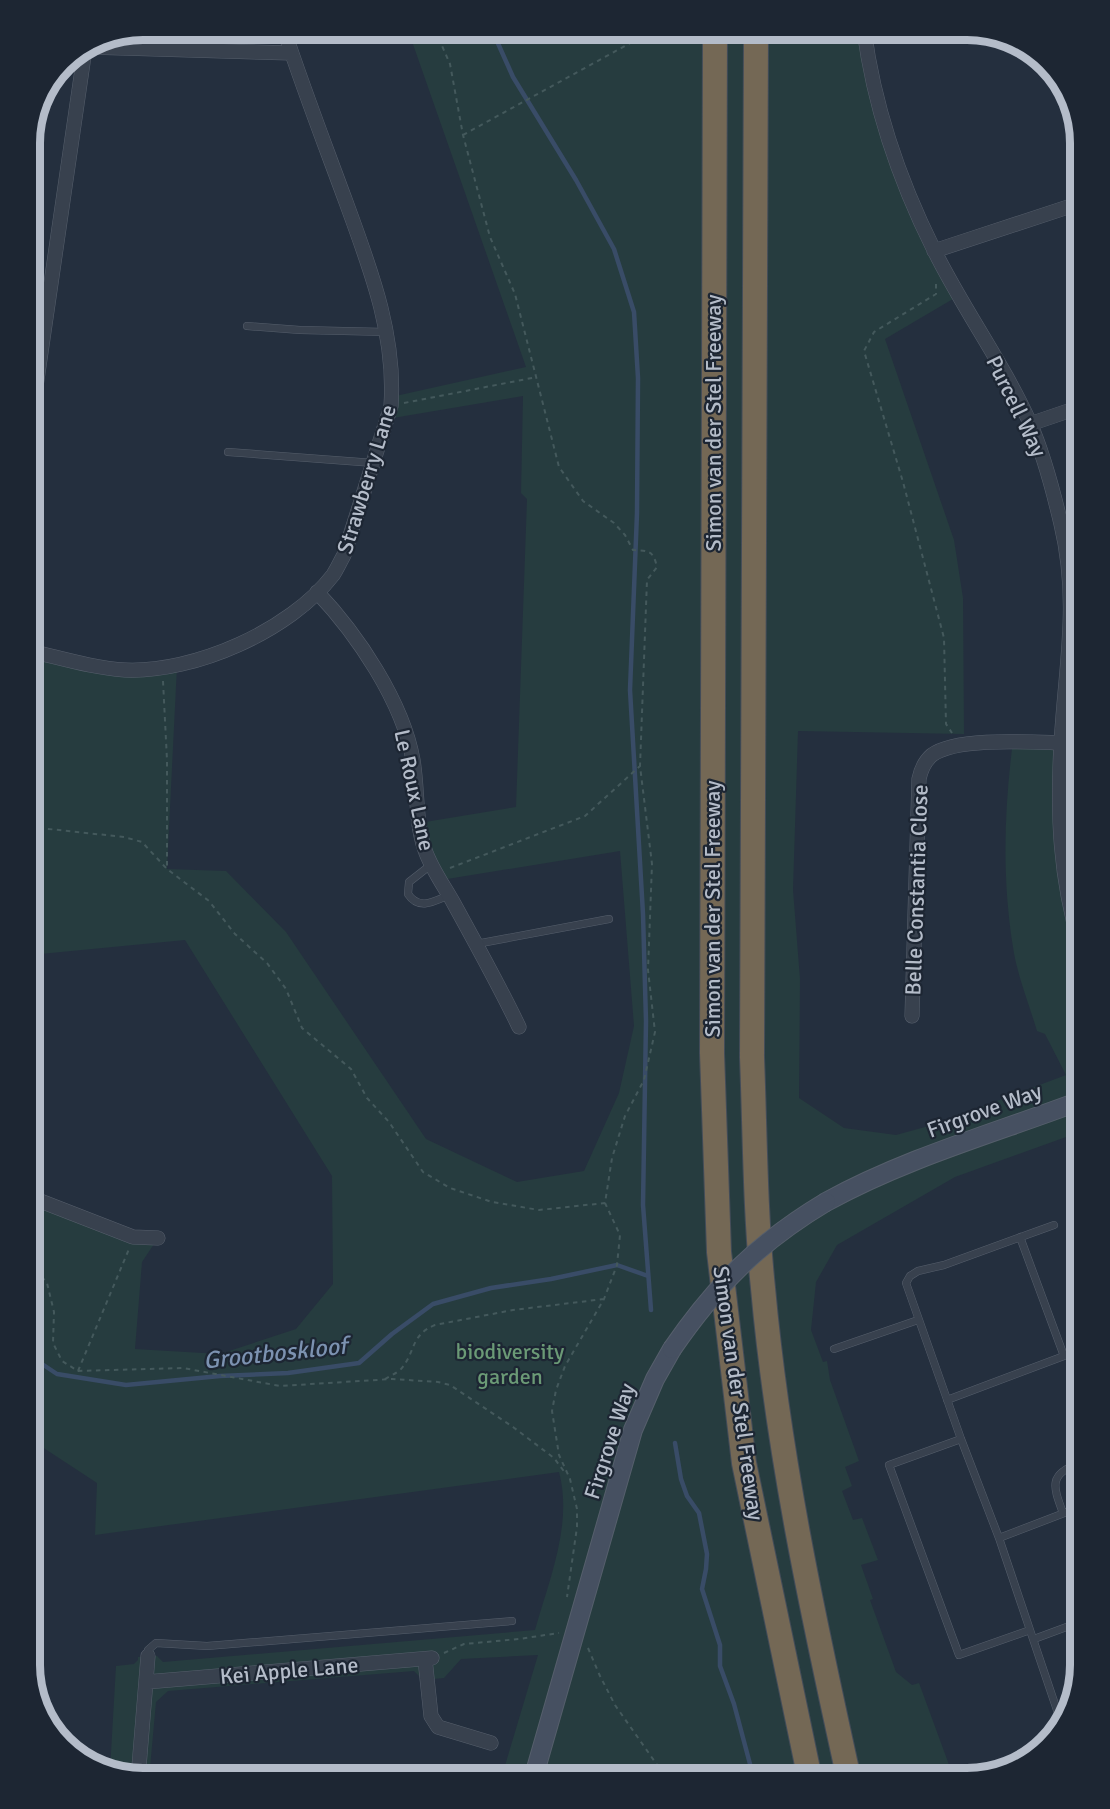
<svg xmlns="http://www.w3.org/2000/svg" width="1110" height="1809" font-family="Signika,sans-serif">
<style>
.green{fill:#263c3f}
.lines{fill:none;stroke-linecap:round;stroke-linejoin:round}
.stream{stroke:#394c67;stroke-width:4.5}
.lane-casing{stroke:#565f6c;stroke-width:8}
.street-casing{stroke:#565f6c;stroke-width:15}
.secondary-casing{stroke:#565f6c;stroke-width:20}
.highway-casing{stroke:#434c59;stroke-width:26}
.path{stroke:#44595c;stroke-width:2;stroke-dasharray:4.5 4.5;stroke-linecap:butt}
.lane{stroke:#38414e;stroke-width:7}
.street{stroke:#38414e;stroke-width:14}
.secondary{stroke:#465061;stroke-width:18}
.highway{stroke:#746855;stroke-width:24}
.secondary-bridge-casing{stroke:#565f6c;stroke-width:20;stroke-linecap:butt}
.secondary-bridge{stroke:#465061;stroke-width:18}
.labels{text-anchor:middle;stroke-width:4.5;stroke-linejoin:round;paint-order:stroke}
.street-label{font-size:22px;fill:#b4bcc9;stroke:#1d2633}
.park-label{font-size:22px;fill:#6b9a76;stroke:#1d2633}
.water-label{font-size:24px;font-style:italic;fill:#7c92b1;stroke:#1d2633}
.rim{fill:none;stroke:#b4bcc9;stroke-width:8}
</style>
<rect width="100%" height="100%" fill="#242f3e"/>
<!-- green -->
<path class="green" d="M408 30H864L883 119 958 296 885 339 954 540 963 598 964 734 798 731 793 890 800 979 799 1098 844 1128 896 1135 936 1124 1066 1075 1045 1034 1037 1031C1029 1004 1017 975 1013 947 1002 879 1004 810 1013 741L1061 743 1058 809 1080 946V1101L1076 1103 1080 1117V1132L955 1177 837 1245 816 1282 811 1330 823 1362 827 1361 830 1380 859 1461 845 1467 852 1486 842 1491 853 1520 862 1518 878 1560 861 1565 873 1599 870 1600 896 1672 912 1685 919 1683 952 1773 936 1779H607L571 1764 565 1779H501L538 1655 461 1659 444 1678 423 1680 414 1671 168 1691 156 1702 149 1779H136L110 1770 116 1666 134 1664 138 1660V1657L157 1656 163 1662 535 1630C549 1580 573 1524 559 1472L95 1535 97 1483 30 1439V1197L158 1238 142 1262 135 1349 220 1354 296 1329 333 1284 332 1176 185 940 30 955V651L87 665 177 666 167 869 226 871 286 932 426 1139 517 1182 584 1171 619 1093 634 1026 620 851 441 880 419 823 516 807 527 499 521 493 523 396 387 419 391 397 526 367Z"/>
<g class="lines">
<!-- stream -->
<path class="stream" d="M492 30 513 77 576 180 614 249 634 312 638 378 637 513 630 690 643 914 646 1021 643 1205 651 1310
M30 1356 57 1374 126 1385 220 1376 288 1373 359 1363 392 1334 433 1304 491 1288 551 1279 617 1265 648 1276
M675 1443 681 1479 687 1496 699 1513 707 1554 706 1569 702 1589 720 1645V1666L734 1704 754 1779"/>
<defs>
<path id="lane" d="M247 326 300 330 387 332
M228 452 374 463
M432 864 409 882 408 894C419 911 435 901 449 895
M476 944 609 919
M1054 1225 944 1265 918 1271 910 1276 906 1283 961 1439 999 1538 1062 1725
M1020 1237 1064 1356
M834 1349 918 1320
M947 1400 1080 1350
M961 1439 889 1465 959 1655 1030 1630
M1063 1513C1053 1486 1048 1474 1080 1463
M999 1538 1080 1507
M1034 1639 1080 1622
M148 1656V1650L156 1643 207 1646 512 1621"/>
<path id="street" d="M864 30C874 106 900 182 934 250 963 309 1003 363 1030 423 1044 455 1053 490 1061 524 1080 603 1065 668 1061 745 1057 816 1060 877 1080 946
M88 47 291 53
M934 251 1080 203
M1030 424 1080 407
M30 428 85 49
M317 592C357 634 403 702 413 760 418 789 415 822 425 850 431 868 444 886 453 902 476 944 499 985 519 1027
M30 651C61 658 93 668 125 670 194 673 290 631 333 575 337 569 340 562 344 555L391 406C396 334 370 268 346 202 325 145 303 88 284 30
M912 1016 919 779C921 769 924 762 932 755 956 737 1030 742 1061 743
M30 1197 133 1237 158 1238
M425 1659 431 1716 438 1727 491 1743
M146 1682 432 1658
M138 1779 148 1656"/>
<path id="secondary" d="M826 1202C906 1158 995 1133 1080 1101
M533 1779 633 1430 655 1379 672 1349"/>
<path id="highway" d="M715 30 712 1053 719 1252 744 1463 810 1779
M756 30 752 1057C755 1134 755 1211 763 1288 778 1454 813 1616 849 1779"/>
</defs>
<!-- lane casing -->
<use href="#lane" class="lane-casing"/>
<!-- street casing -->
<use href="#street" class="street-casing"/>
<!-- secondary casing -->
<use href="#secondary" class="secondary-casing"/>
<!-- highway casing -->
<use href="#highway" class="highway-casing"/>
<!-- path -->
<path class="path" d="M435 30 450 64 463 135 490 237 515 294 559 467 583 501 614 523 625 535 633 550C649 551 653 550 657 567L647 580 640 766 652 864 648 970 655 1032 644 1080 625 1116 612 1158 605 1203 620 1235 617 1265 604 1299 565 1366 556 1390 552 1411 559 1455 570 1479 577 1509V1527L567 1597
M463 135 654 30
M936 284V294L874 332 864 351 903 482 944 638 946 724 952 733
M404 403 537 377
M163 681 167 760V867
M30 827 124 837 142 842 167 869 209 901 235 934 267 963 286 989 302 1028 351 1069 367 1098 389 1122 423 1172 450 1188 492 1202 539 1210 605 1203
M450 868 585 816 640 766
M30 1263 47 1283 54 1312 53 1343 62 1361 78 1371 183 1368 280 1386 392 1379 438 1382 450 1385 513 1427 554 1458 566 1474
M78 1371 129 1249
M385 1379C390 1376 397 1373 401 1369 416 1352 410 1335 435 1325L513 1310 604 1299
M588 1648 600 1676 615 1705 667 1779
M444 1653 464 1644 519 1639 559 1633"/>
<!-- lane -->
<use href="#lane" class="lane"/>
<!-- street -->
<use href="#street" class="street"/>
<!-- secondary -->
<use href="#secondary" class="secondary"/>
<!-- highway -->
<use href="#highway" class="highway"/>
<defs>
<path id="secondary-bridge" d="M672 1349C716 1285 759 1242 826 1202"/>
</defs>
<!-- secondary-bridge casing -->
<use href="#secondary-bridge" class="secondary-bridge-casing"/>
<!-- secondary-bridge -->
<use href="#secondary-bridge" class="secondary-bridge"/>
</g>
<g class="labels">
<!-- street labels -->
<g class="street-label">
<text transform="translate(1017 406) rotate(64)" y="8">Purcell Way</text>
<text transform="translate(713 423) rotate(-90)" y="8">Simon van der Stel Freeway</text>
<text transform="translate(366 479) rotate(-73)" y="8">Strawberry Lane</text>
<text transform="translate(415 790) rotate(78)" y="8">Le Roux Lane</text>
<text transform="translate(916 890) rotate(-88)" y="8">Belle Constantia Close</text>
<text transform="translate(712 909) rotate(-90)" y="8">Simon van der Stel Freeway</text>
<text transform="translate(984 1110) rotate(-20)" y="8">Firgrove Way</text>
<text transform="translate(739 1393) rotate(82)" y="8">Simon van der Stel Freeway</text>
<text transform="translate(609 1441) rotate(-72)" y="8">Firgrove Way</text>
<text transform="translate(289 1670) rotate(-5)" y="8">Kei Apple Lane</text>
</g>
<!-- park labels -->
<g class="park-label">
<text x="510" y="1359">biodiversity<tspan x="510" dy="25">garden</tspan></text>
</g>
<!-- water labels -->
<g class="water-label">
<text transform="translate(275 1353) rotate(-6)" y="8">Grootboskloof</text>
</g>
</g>
<!-- crop -->
<path d="M0 0H1110V1809H0ZM143 40H967A103 103 0 0 1 1070 143V1665A103 103 0 0 1 967 1768H143A103 103 0 0 1 40 1665V143A103 103 0 0 1 143 40Z" fill="#1d2633" fill-rule="evenodd"/>
<path class="rim" d="M143 40H967A103 103 0 0 1 1070 143V1665A103 103 0 0 1 967 1768H143A103 103 0 0 1 40 1665V143A103 103 0 0 1 143 40Z"/>
</svg>
